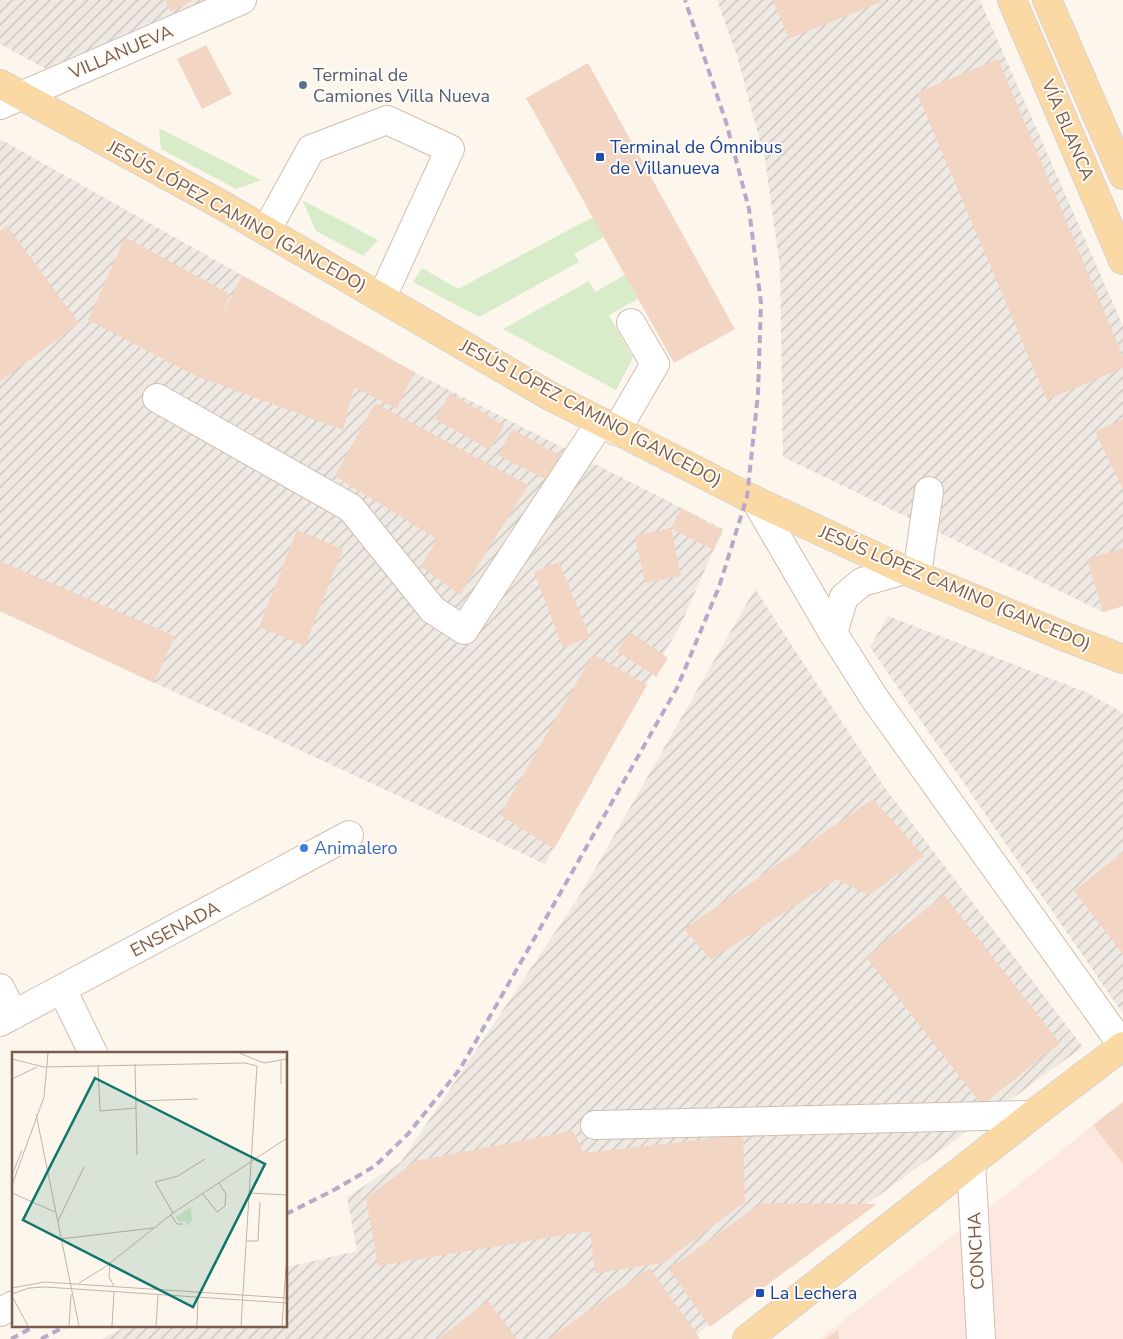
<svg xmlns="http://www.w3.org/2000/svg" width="1123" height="1339" font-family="'Nunito Sans',sans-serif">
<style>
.commercial{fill:#fde8e0}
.industrial{fill:url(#industrial-furrows)}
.garden{fill:#d8ecc9}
.building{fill:#f3d5c3}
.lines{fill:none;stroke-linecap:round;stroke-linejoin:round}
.minor-casing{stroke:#d1beb0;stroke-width:30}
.major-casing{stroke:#dad1cd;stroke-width:30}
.minor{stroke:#fff;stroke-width:28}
.major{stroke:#fbd9a5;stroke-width:28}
.rail{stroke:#b9a8c9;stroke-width:4;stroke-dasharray:8 5;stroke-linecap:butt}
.service-dot{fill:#5c6f8a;stroke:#fffaf3;stroke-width:2}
.transit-dot{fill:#1a4fb4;stroke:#fffaf3;stroke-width:2}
.shop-dot{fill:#3f7fe0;stroke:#fffaf3;stroke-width:2}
.labels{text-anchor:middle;stroke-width:4;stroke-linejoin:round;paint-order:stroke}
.street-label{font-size:18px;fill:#7a5c4d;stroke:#fffaf3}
.service-label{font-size:18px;fill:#4e5e75;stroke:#fffaf3;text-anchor:start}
.transit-label{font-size:18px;fill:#164399;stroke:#fffaf3;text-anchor:start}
.shop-label{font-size:18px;fill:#366cbe;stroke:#fffaf3;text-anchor:start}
.inset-road{fill:none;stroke:#c5b3a7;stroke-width:1}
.view{fill:#0f766e;fill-opacity:0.15;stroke:#0f766e;stroke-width:2.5}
.inset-edge{fill:none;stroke:#7a5c4d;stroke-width:2.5}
</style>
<defs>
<pattern id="industrial-furrows" width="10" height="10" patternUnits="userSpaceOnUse" patternTransform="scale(1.25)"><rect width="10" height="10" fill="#efe9e4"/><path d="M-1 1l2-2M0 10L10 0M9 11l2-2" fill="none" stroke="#c7c0bb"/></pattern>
</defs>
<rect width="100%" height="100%" fill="#fdf6ec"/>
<!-- commercial -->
<path class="commercial" d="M1123 1101V1339H819L1036 1171Z"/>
<!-- industrial -->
<path class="industrial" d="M0 0H210L59 76 0 44Z
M717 0H980L1123 326V606L1103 612 783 457 780 267 765 160 737 56Z
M0 139 414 372 723 529 681 624 545 864 0 611Z
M755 589 885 788 1083 1047 771 1274 691 1339H101L129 1325H286V1267L357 1251 347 1197 401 1162 580 895Z
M888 616 1088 693 1123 713V1014L870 647Z"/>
<!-- garden -->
<path class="garden" d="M159 128 261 180 236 189 161 149Z
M302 200 378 240 363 256 316 231Z
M593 217 604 237 574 254 579 262 479 317 413 282 422 268 458 289Z
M625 275 638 299 609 315 633 358 616 390 503 329 589 281 595 292Z"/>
<!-- building -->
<path class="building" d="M165 0H193L171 12Z
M773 0H880L881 2 789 39Z
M206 45 232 94 202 109 177 59Z
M998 59 1123 356V368L1047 400 917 93Z
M588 63 735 329 674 363 526 98Z
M7 226 79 323 0 382V231Z
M125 237 230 294 220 319 242 275 414 372 397 409 354 387 343 430 196 376 88 320Z
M450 393 504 425 490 450 435 419Z
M375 403 528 485 460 595 421 566 437 539 335 476Z
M1123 419V489L1095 432Z
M512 429 563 457 549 481 498 455Z
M681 508 723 531 713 550 671 528Z
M671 528 681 576 645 583 635 536Z
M297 530 343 549 305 646 259 627Z
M1123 548V606L1103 612 1087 559Z
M0 561 175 636 154 683 0 611Z
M559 562 590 637 563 648 534 572Z
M630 632 668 658 656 677 617 651Z
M593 654 647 685 554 849 500 815Z
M873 799 924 856 869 895 836 879 711 960 684 929Z
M1123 852V954L1074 891Z
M944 895 1060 1043 982 1105 866 957Z
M1123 1102V1164L1093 1125Z
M573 1131 584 1153 743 1135 745 1202 663 1263 595 1273 590 1231 378 1266 366 1198 415 1161Z
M761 1203 877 1204 710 1327 669 1269Z
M650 1268 700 1339H548Z
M488 1301 517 1339H438Z
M838 1330 839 1339H825Z"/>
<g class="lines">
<defs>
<path id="minor" d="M0 105 242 0
M266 231 311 149 387 120 450 149 382 297
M157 398 351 508 433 610 464 630 600 423
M616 431 655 364 631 323
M756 501 833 633 875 699 1123 1046
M917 574 929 491
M833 633 844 597 862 582 904 570
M0 988 14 1015
M62 989 93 1053
M0 1022 349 835
M595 1125 1032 1115
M971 1163 981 1339
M0 1312 14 1305"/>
<path id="major" d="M1012 0 1123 260
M1047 0 1123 175
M0 84 220 204 550 396 756 501 904 570 1063 636 1123 659
M747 1339 1032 1115 1123 1046"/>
</defs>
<!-- minor casing -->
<use href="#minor" class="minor-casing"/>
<!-- major casing -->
<use href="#major" class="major-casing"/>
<!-- minor -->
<use href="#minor" class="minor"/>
<!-- major -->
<use href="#major" class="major"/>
<!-- rail -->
<path class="rail" d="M286 1214 334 1190 375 1166 408 1134 460 1069 677 688 719 587 747 497 758 394 761 303 749 209 726 122 685 0
M11 1339 37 1325
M41 1339 68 1325"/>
</g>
<!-- markers -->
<circle class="service-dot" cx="303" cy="85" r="5"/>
<g class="transit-dot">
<rect x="595" y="152" width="10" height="10" rx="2.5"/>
<rect x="755" y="1288" width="10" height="10" rx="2.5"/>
</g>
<circle class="shop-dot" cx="304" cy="848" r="5"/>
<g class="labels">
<!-- street labels -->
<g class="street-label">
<text transform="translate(121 52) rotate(-23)" y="6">VILLANUEVA</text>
<text transform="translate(1068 130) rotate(67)" y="6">VÍA BLANCA</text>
<text transform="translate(237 216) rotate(29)" y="6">JESÚS LÓPEZ CAMINO (GANCEDO)</text>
<text transform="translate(591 413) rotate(28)" y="6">JESÚS LÓPEZ CAMINO (GANCEDO)</text>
<text transform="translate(955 588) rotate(23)" y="6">JESÚS LÓPEZ CAMINO (GANCEDO)</text>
<text transform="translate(175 929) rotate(-28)" y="6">ENSENADA</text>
<text transform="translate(976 1251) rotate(-93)" y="6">CONCHA</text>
</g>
<!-- service labels -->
<g class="service-label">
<text x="313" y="81">Terminal de<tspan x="313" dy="21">Camiones Villa Nueva</tspan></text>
</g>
<!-- transit labels -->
<g class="transit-label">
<text x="610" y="153">Terminal de Ómnibus<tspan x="610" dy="21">de Villanueva</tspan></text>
<text x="770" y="1299">La Lechera</text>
</g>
<!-- shop labels -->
<g class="shop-label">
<text x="314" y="854">Animalero</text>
</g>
</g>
<!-- overview -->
<g transform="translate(12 1052)">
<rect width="275" height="275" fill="#fdf6ec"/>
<path d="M179 155 180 169 174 174V169L167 170 164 165Z" fill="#d8ecc9"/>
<path class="inset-road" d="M227 1 252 11 275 7M0 7 32 15 233 11 245 14M123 12 125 103M86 13 88 59 124 56M0 27 25 15M269 32V9M124 49 186 47M24 62 67 274M0 123 10 98M0 133 32 45 36 1M0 141 43 160M238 141 275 143M191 142 205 160 213 154 214 142 207 131M161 161 143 130 166 124 193 107M159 163 165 172H171M46 169 72 115M48 187 141 176M234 189H246L248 150M98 212 97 225 102 234M67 231 93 215 161 161 275 86M0 236 32 230 275 246M0 242 17 236 33 235 275 251M0 244 16 274M57 274 59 242M100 274 102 240M144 274 146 243M185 274 186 245M229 274 245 14M270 274 274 214"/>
<path class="view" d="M83 26 253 112 181 255 11 168Z"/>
<rect width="275" height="275" class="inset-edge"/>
</g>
</svg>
